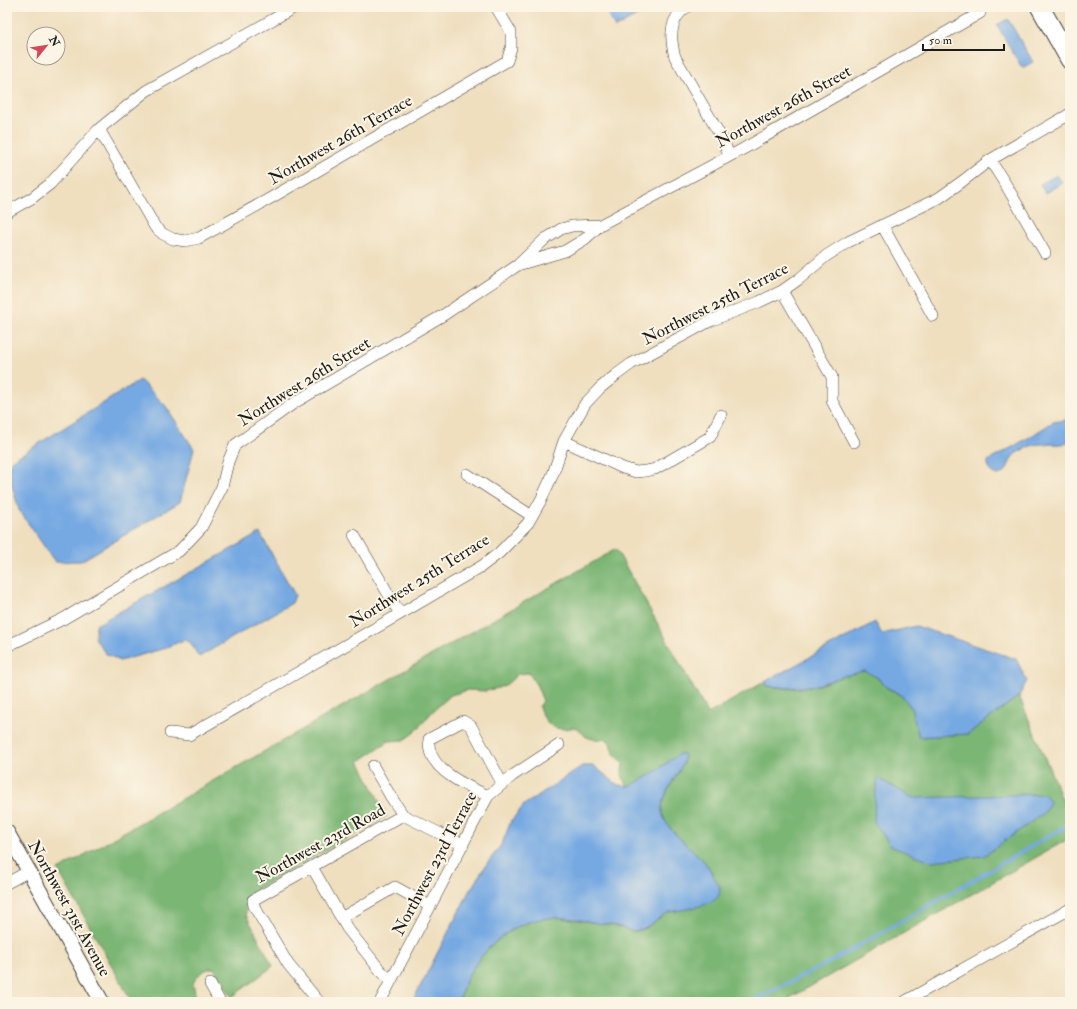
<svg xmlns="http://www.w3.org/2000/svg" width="1077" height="1009" font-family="'IM FELL Double Pica',serif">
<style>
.forest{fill:#7bb675;stroke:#4c6948}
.water{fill:#76a9e2;stroke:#49627f}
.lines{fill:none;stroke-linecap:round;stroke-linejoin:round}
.stream{stroke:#76a9e2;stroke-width:3.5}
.minor-casing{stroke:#3c3934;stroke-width:12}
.tertiary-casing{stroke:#3c3934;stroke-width:16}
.primary-casing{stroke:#3c3934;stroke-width:20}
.minor{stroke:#fff;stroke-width:11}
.tertiary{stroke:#fff;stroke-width:14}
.primary{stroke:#fff;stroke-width:18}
.labels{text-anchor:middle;stroke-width:4;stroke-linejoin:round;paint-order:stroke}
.street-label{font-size:17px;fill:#1c1c1c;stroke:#fcf5e5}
</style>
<rect width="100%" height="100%" fill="#fcf5e5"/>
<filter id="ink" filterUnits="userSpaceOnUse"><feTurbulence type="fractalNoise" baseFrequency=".025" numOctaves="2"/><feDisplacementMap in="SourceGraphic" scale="8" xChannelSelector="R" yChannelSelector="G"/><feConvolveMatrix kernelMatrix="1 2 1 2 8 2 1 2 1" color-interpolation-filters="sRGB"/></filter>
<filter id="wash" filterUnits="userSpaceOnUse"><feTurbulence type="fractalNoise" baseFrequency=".012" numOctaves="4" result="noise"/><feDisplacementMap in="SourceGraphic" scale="16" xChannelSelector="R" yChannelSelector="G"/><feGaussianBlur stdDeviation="0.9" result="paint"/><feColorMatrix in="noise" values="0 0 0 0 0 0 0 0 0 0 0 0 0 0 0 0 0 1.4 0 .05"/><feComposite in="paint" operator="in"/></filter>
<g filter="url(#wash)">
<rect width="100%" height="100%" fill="#efdfbf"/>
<!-- forest -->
<path class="forest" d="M616 549 708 714 766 681V686C781 688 799 690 815 686 829 683 850 671 864 671 875 672 880 682 886 687 889 690 895 691 899 694 914 703 915 722 919 737L968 734 1019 696 1067 811 1070 809V838L783 1002H459C468 958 512 916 558 917 564 918 571 920 577 920 591 922 605 924 619 927 624 928 629 931 633 931 645 933 659 916 667 913 672 911 678 911 682 910L713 873C709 869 706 863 701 859 690 847 658 824 662 806 665 793 676 776 683 764L664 765 652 774 630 786 627 785C622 778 621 773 623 764 617 755 611 754 610 742L604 738C598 740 591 740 585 736 583 734 581 731 578 730 573 726 569 729 563 729 549 729 543 718 539 707L543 701 537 686 529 673 518 674 507 684 498 688 485 691 468 690 451 695 432 712 416 731 404 740 389 741 359 761 387 816 253 891 246 902V915L273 966 232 997 214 968C203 969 199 974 193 983L197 1002H132L58 870Z"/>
<!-- water -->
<path class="water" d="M604 7H653L615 28Z
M1008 19 1033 62 1022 68 997 25Z
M1057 175 1062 183 1045 193 1040 184Z
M140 380 165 405 194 449 180 502 81 561 55 562 19 510 8 472 11 461Z
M1065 420 1070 422V442C1052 448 1042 439 1024 449 1020 451 1016 453 1013 456 1010 461 1008 468 1004 473L998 475 992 473 988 465V461L1028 438 1053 422Z
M260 533 295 595 292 603 199 657 190 642 184 640 162 649 120 661 105 653 95 638 96 625Z
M875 622 882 634 916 626 1016 659 1027 681 1019 696 968 734 919 737 911 707 900 694 886 687 878 678 865 671 844 676 814 686 790 688 766 686V681Z
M679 754H683L684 758 683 764C676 776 664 793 662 806 659 825 690 847 702 859 710 868 715 878 720 888 720 890 720 895 718 897 713 904 690 909 681 910 677 911 671 911 667 913 656 919 648 929 635 931 631 932 625 929 621 927 613 925 605 924 597 923 578 919 556 915 537 920 500 927 466 966 459 1002H412L470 890 488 862 502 844 511 821 524 805 582 766H594L618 785 630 786 652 774Z
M878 778 913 798 1045 794 1050 802 1044 813 984 856 931 861 892 847 874 822 875 796Z"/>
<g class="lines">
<!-- stream -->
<path class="stream" d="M750 1002 834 960 1070 824"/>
</g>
</g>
<g filter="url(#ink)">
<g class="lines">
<defs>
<path id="minor" d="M687 7C669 18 670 39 675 57L724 142 729 156
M99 129 155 227 163 234 173 239 185 241 199 238 269 199 507 61 511 48V32L496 7
M990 160 1006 185 1045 253
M7 212 32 198 50 184 99 129 146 91 295 7
M882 225 933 316
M521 264 565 251 585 239 600 225 743 149 980 13
M782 291 832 377V401L854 442
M564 441 623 468 636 472 646 471 655 469 710 437 721 415
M467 474 532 516
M354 535 400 614
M7 646 63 619 179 551 201 528 222 487 228 462 235 445 294 403 445 314 518 265 545 239 552 235 561 229 572 226 600 225
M170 733 189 735 400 614 482 566 499 553 528 523 541 500 553 474 564 441 585 404 600 388 616 375 631 364 710 321 759 302 782 291 799 279 826 256 848 242 939 198 960 183 990 160 1070 114
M373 766 391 797 403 815 463 845
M488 796C469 787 436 773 430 751 429 748 429 743 429 739L463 721 471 726 502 783
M312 867 347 928 380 970 391 981
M7 883 29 871
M341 918 395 887 430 906
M210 984 220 1002
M319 1002 288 964 254 906 253 900 403 815
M380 1002 488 796 512 776 559 745
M904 1002 1070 909"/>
<path id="tertiary" d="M7 832 102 1002"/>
<path id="primary" d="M1040 7 1070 60"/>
</defs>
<!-- minor casing -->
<use href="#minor" class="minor-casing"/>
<!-- tertiary casing -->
<use href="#tertiary" class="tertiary-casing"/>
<!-- primary casing -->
<use href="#primary" class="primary-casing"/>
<!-- minor -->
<use href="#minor" class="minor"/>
<!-- tertiary -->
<use href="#tertiary" class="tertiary"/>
<!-- primary -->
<use href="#primary" class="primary"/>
</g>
</g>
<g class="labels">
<!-- street labels -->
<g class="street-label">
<text transform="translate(783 106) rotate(-29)" y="6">Northwest 26th Street</text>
<text transform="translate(340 139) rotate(-30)" y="6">Northwest 26th Terrace</text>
<text transform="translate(715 303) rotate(-27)" y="6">Northwest 25th Terrace</text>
<text transform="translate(304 381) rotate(-32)" y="6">Northwest 26th Street</text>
<text transform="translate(419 580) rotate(-32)" y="6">Northwest 25th Terrace</text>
<text transform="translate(320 843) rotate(-29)" y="6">Northwest 23rd Road</text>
<text transform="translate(434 863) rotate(-62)" y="6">Northwest 23rd Terrace</text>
<text transform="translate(70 908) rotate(61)" y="6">Northwest 31st Avenue</text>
</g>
</g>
<!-- margin -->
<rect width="1077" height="1009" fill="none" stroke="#fcf5e5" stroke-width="24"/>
<!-- north arrow -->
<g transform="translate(46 46) rotate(60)"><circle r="19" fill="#fcf5e5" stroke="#a29e95"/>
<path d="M0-3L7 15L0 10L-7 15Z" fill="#d1495b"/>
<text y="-6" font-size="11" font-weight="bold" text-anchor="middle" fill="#1c1c1c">N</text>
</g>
<!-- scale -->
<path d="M923 44v6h81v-6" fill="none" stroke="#1c1c1c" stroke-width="2"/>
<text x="929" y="44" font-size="12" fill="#1c1c1c" stroke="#fcf5e5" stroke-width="3" paint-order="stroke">50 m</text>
</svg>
